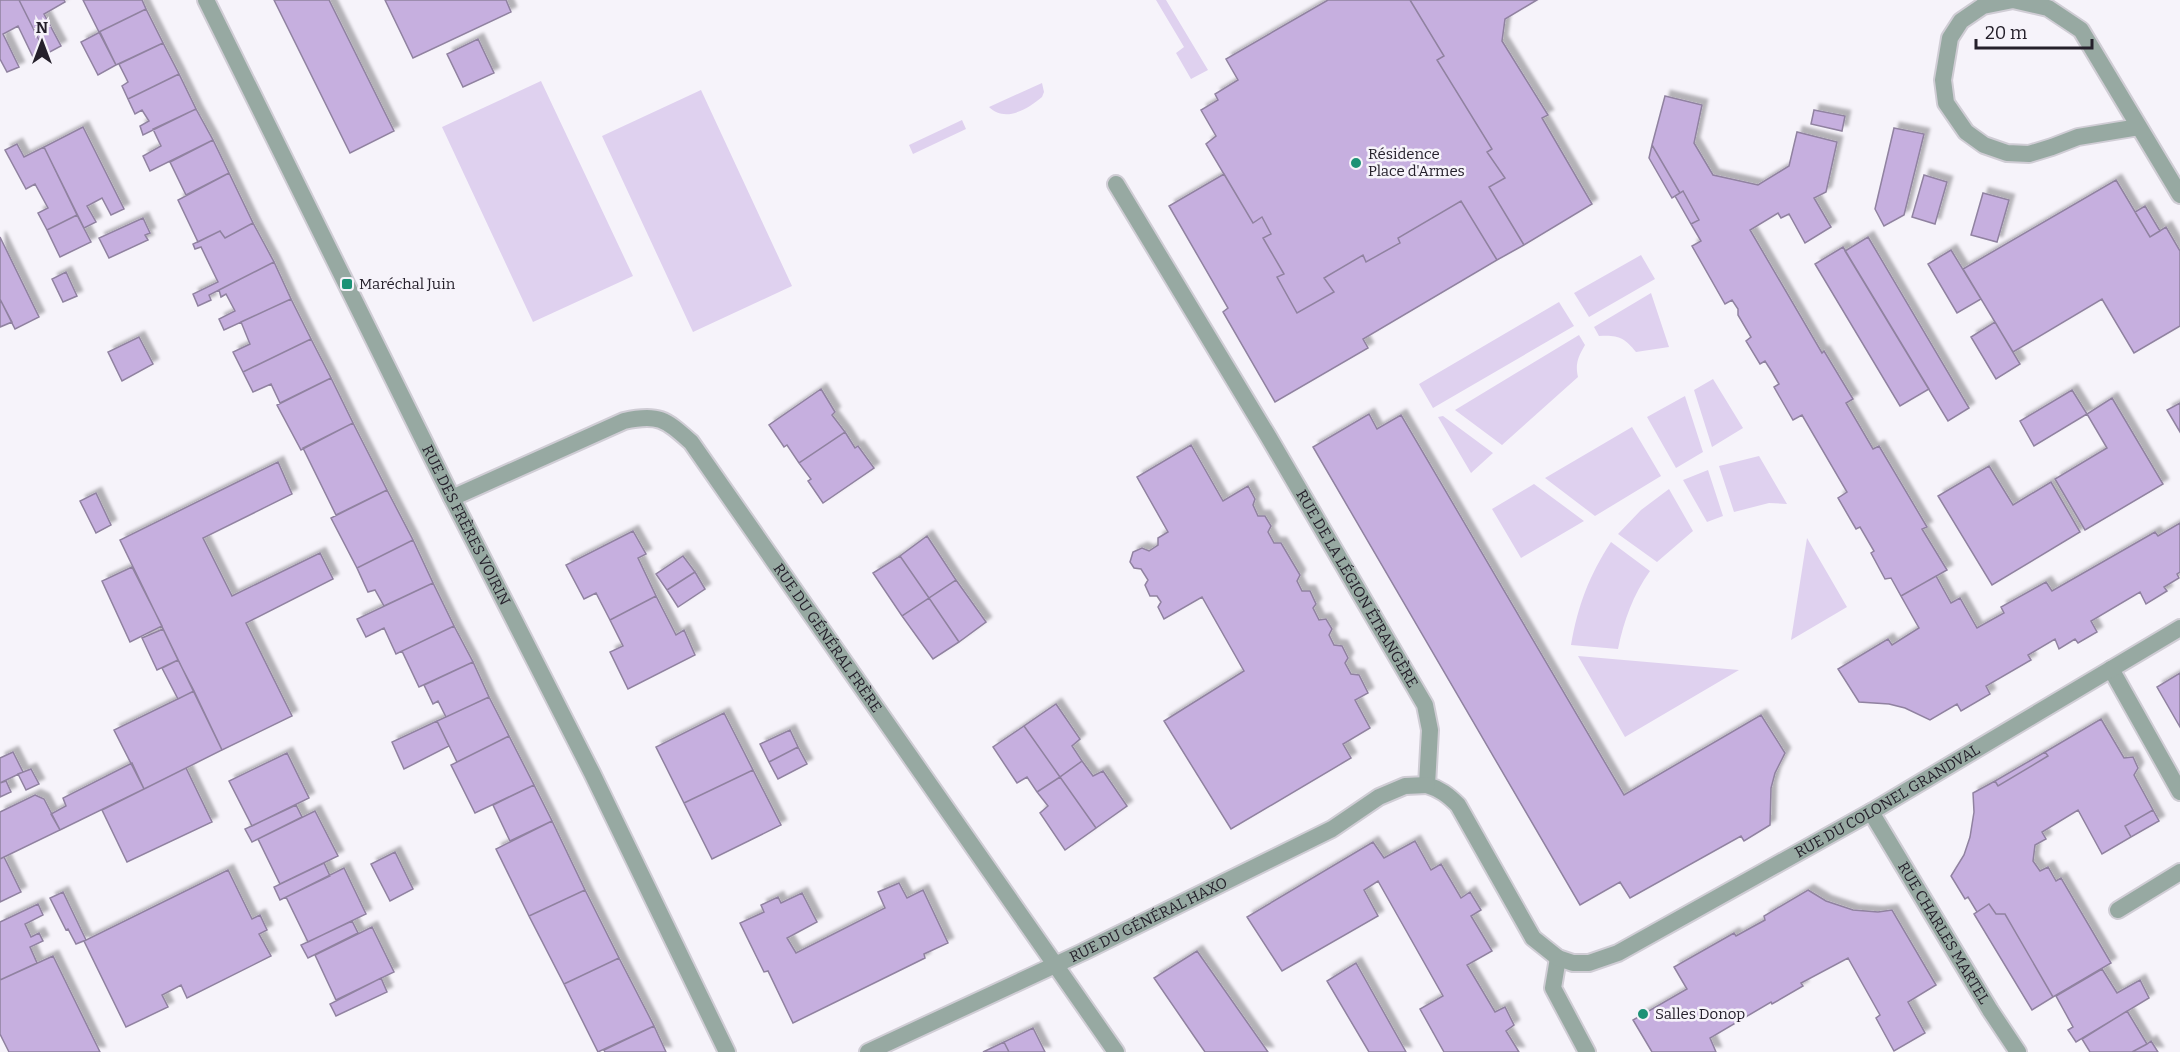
<svg xmlns="http://www.w3.org/2000/svg" width="2180" height="1052" font-family="Bitter,serif">
<style>
.green{fill:#dfd1ef}
.building{fill:#c6afdf;stroke:#9082a0;stroke-width:1.5;filter:url(#shadow)}
.lines{fill:none;stroke-linecap:round;stroke-linejoin:round}
.service-casing{stroke:#d0cdd5;stroke-width:20}
.minor-casing{stroke:#d0cdd5;stroke-width:20}
.tertiary-casing{stroke:#d0cdd5;stroke-width:20}
.service{stroke:#97a9a2;stroke-width:16}
.minor{stroke:#97a9a2;stroke-width:16}
.tertiary{stroke:#97a9a2;stroke-width:16}
.poi-dot{fill:#1c9276;stroke:#f6f3fa;stroke-width:2}
.labels{text-anchor:middle;stroke-width:5;stroke-linejoin:round;paint-order:stroke}
.poi-label{font-size:15px;fill:#25202b;stroke:#f6f3fa;text-anchor:start}
.street-label{font-size:15px;fill:#25202b;stroke:#f6f3fa}
</style>
<defs>
<filter id="shadow"><feDropShadow dx="5.5" dy="-5.5" stdDeviation="1.5" flood-color="#0004"/></filter>
</defs>
<rect width="100%" height="100%" fill="#f6f3fa"/>
<!-- green -->
<path class="green" d="M1156 0H1166L1208 70 1191 79 1176 53 1184 47Z
M541 81 633 276 533 322 442 127Z
M1042 83 1044 92 1042 97C1028 109 1005 123 989 107Z
M701 90 792 286 693 332 602 136Z
M962 120 966 129 913 154 909 145Z
M1641 255 1655 279 1589 317 1574 293Z
M1651 293 1669 347 1636 352C1624 337 1618 335 1599 336L1594 327Z
M1559 302 1574 326 1433 408 1419 384Z
M1579 335 1585 345C1578 357 1575 364 1578 377L1502 445 1455 410Z
M1713 379 1743 428 1712 447 1694 390Z
M1685 396 1703 452 1676 468 1647 417Z
M1443 416 1493 453 1471 473 1438 417Z
M1632 427 1661 476 1595 516 1545 478Z
M1759 456 1787 504 1769 503 1734 512 1719 466Z
M1708 470 1723 516 1707 522 1683 480Z
M1534 484 1584 521 1521 558 1492 509Z
M1669 489 1693 531 1657 562 1618 534 1641 510Z
M1807 538 1847 607 1791 640Z
M1611 542 1650 571C1633 595 1624 620 1618 649L1571 645C1578 605 1589 576 1611 542Z
M1578 656 1739 670 1625 737Z"/>
<!-- building -->
<path class="building" d="M0 0H19L46 54 34 59 18 26 3 34 19 67 7 72 0 59Z
M19 0H64L65 2 44 14 61 46 46 54Z
M83 0H142L146 9 99 32Z
M274 0H329L394 131 350 153Z
M385 0H506L511 12 413 58Z
M1328 0H1410L1444 56 1437 60 1492 149 1487 152 1505 178 1489 187 1524 245 1497 260 1461 201 1398 238 1400 243 1366 262 1363 255 1324 278 1334 292 1297 313 1277 277 1284 274 1263 238 1271 234 1262 217 1253 223 1206 144 1216 136 1201 110 1218 100 1215 94 1238 80 1226 59Z
M1410 0H1537L1505 19 1502 41 1548 115 1542 118 1592 204 1524 245 1489 187 1505 178 1487 152 1492 149 1437 60 1444 56Z
M146 9 163 43 116 65 99 32Z
M100 32 116 65 98 75 81 42Z
M478 39 494 73 463 87 447 54Z
M163 43 179 74 128 99 122 86 128 82 119 64Z
M179 74 196 109 143 135 140 126 149 121 142 110 135 114 128 99Z
M1665 96 1702 105 1694 143 1713 175 1758 185 1789 166 1797 132 1837 142 1826 192 1814 198 1831 227 1805 243 1789 214 1781 218 1778 213 1750 230 1822 353 1824 351 1853 399 1846 403 1873 449 1879 446 1927 527 1922 529 1947 570 1901 596 1891 578 1885 579 1871 553 1874 551 1860 527 1856 529 1838 498 1847 492 1802 415 1793 420 1774 387 1779 384 1772 372 1765 361 1760 364 1746 341 1751 337 1738 315V309L1732 300 1725 304 1692 246 1701 241 1691 224 1699 220 1683 191 1680 193 1652 145Z
M196 109 213 140 150 171 143 156 161 146 153 129Z
M1814 110 1845 116 1842 131 1811 124Z
M83 127 124 209 111 215 102 198 87 206 96 222 84 228 44 147Z
M1894 128 1924 134 1904 215 1884 226 1875 209Z
M213 140 229 173 186 195 170 162Z
M17 144 24 157 44 147 77 215 47 230 38 213 48 208 35 184 26 189 5 150Z
M1652 145 1680 193 1672 198 1649 158Z
M229 173 253 223 225 238 220 231 198 242 178 200Z
M1224 174 1253 223 1262 217 1271 234 1263 238 1284 274 1277 277 1297 313 1334 292 1324 278 1363 255 1366 262 1400 243 1398 238 1461 201 1497 260 1363 339 1368 348 1275 402 1223 312 1228 308 1169 206Z
M1924 175 1947 182 1935 224 1912 217Z
M2116 180 2150 237 2166 227 2180 251V326L2134 353 2102 299 2013 352 1963 269Z
M1683 191 1699 220 1691 224 1675 196Z
M1983 193 2009 200 1997 242 1971 235Z
M2145 206 2160 231 2150 237 2135 212Z
M77 215 91 242 60 257 47 230Z
M143 218 150 233 145 235 148 240 109 258 99 238Z
M253 223 274 262 209 295 211 300 198 306 193 294 218 282 201 247 195 249 193 244 220 231 225 238Z
M0 237 39 317 15 329 0 299Z
M1868 237 1969 408 1948 421 1845 251Z
M1843 247 1929 389 1900 406 1815 264Z
M1951 250 1981 299 1957 313 1928 264Z
M274 262 291 299 224 330 219 319 235 311 226 294 221 297 219 290Z
M66 272 77 296 63 302 52 279Z
M0 299 12 322 0 327Z
M291 299 311 339 243 372 233 352 250 344 241 322Z
M1995 322 2020 364 1996 379 1971 337Z
M139 337 153 364 122 381 108 352Z
M311 339 331 378 280 403 271 384 253 392 243 372Z
M331 378 353 423 301 450 277 405Z
M821 389 835 412 832 415 845 432 799 463 787 445 784 447 769 425Z
M2072 390 2087 414 2034 446 2020 421Z
M2112 398 2163 484 2085 530 2055 479 2107 448 2087 414Z
M2180 403V432L2167 410Z
M1369 414 1377 429 1401 415 1624 795 1761 715 1785 753 1775 773 1771 788 1770 825 1744 841 1741 836 1630 898 1620 882 1580 905 1313 447Z
M353 423 387 490 336 515 303 448Z
M845 432 855 448 858 446 874 468 823 503 808 481 811 479 799 463Z
M1191 445 1223 501 1248 486 1255 499 1253 505 1258 516H1265L1271 526 1268 532 1274 543H1281L1300 575 1297 581 1302 591H1310L1316 604 1313 608 1319 620 1326 619 1332 629 1329 635 1334 645 1342 646 1348 658 1345 663 1351 674 1359 675 1368 693 1355 700 1370 728 1343 744 1351 758 1231 829 1164 721 1244 671 1202 597 1164 619 1158 607 1161 602 1157 596H1150L1145 585 1148 580 1141 569 1134 568 1130 562 1133 552 1142 548 1149 551 1158 545V538L1168 532 1137 477Z
M278 462 292 494 203 538 232 596 320 553 333 579 246 623 292 716 222 750 120 540Z
M1989 466 2013 505 2051 482 2080 532 1992 585 1938 496Z
M387 490 413 540 357 568 331 518Z
M96 493 111 525 96 533 80 501Z
M2180 523V572L2177 574 2179 578 2164 587 2167 591 2146 604 2140 592 2091 621 2097 632 2078 643 2075 639 2059 649 2055 639 2028 655 2031 660 1986 686 1990 694 1961 711 1957 704 1930 720 1905 708 1889 704 1859 702 1838 669 1888 639 1892 645 1919 628 1901 596 1936 576 1951 603 1960 598 1977 628 2004 613 2001 607 2046 582 2052 591 2155 532 2158 536Z
M633 531 646 554 638 558 656 596 610 620 596 593 584 599 566 565Z
M927 536 956 580 929 598 900 556Z
M413 540 433 583 384 606 375 590 368 592 357 568Z
M683 556 695 572 667 590 656 574Z
M900 556 929 598 902 616 873 573Z
M132 567 162 626 130 642 102 581Z
M695 572 705 589 678 607 667 590Z
M956 580 986 622 959 642 929 598Z
M433 583 454 626 396 654 384 628 366 637 357 619Z
M656 596 676 635 684 630 695 655 628 689 610 652 623 646 610 620Z
M929 598 959 642 933 659 902 616Z
M454 626 473 662 419 687 402 651Z
M163 629 178 660 157 670 142 638Z
M178 660 194 691 178 699 162 668Z
M473 662 489 697 446 717 438 701 433 704 424 685Z
M2180 673V727L2157 687Z
M194 691 222 750 144 789 114 730Z
M489 697 509 736 457 762 437 721Z
M1056 704 1080 739 1072 746 1082 761 1060 777 1024 726Z
M724 713 753 770 684 803 656 747Z
M2101 719 2124 758 2133 757 2138 768 2134 775 2153 810 2125 826 2131 837 2102 854 2078 810 2042 832 2046 839 2035 845 2033 861 2040 871 2048 867 2056 881 2061 878 2111 963 2053 997 2005 914H1996L1989 904 1977 912 1968 897 1965 899 1951 876 1964 855 1970 837 1974 812 1973 793 1995 781 1998 786 2048 756 2045 752Z
M437 721 449 746 404 769 392 742Z
M1024 726 1060 777 1037 792 1027 777 1017 783 993 747Z
M790 730 798 747 769 762 760 744Z
M509 736 534 785 475 813 451 765Z
M798 747 807 764 778 779 769 762Z
M13 752 23 772 0 783V758Z
M2045 752 2048 756 1998 786 1995 781Z
M287 753 309 798 252 826 229 781Z
M1082 761 1093 776 1103 771 1127 806 1096 828 1060 777Z
M132 763 144 789 60 830 51 814 66 806 63 798Z
M186 768 212 822 127 862 102 810Z
M31 769 39 784 26 790 18 774Z
M753 770 781 825 712 859 684 803Z
M1060 777 1096 828 1065 850 1040 813 1048 806 1037 792Z
M6 781 11 792 0 797V783Z
M534 785 552 821 510 841 493 805Z
M35 795 44 799 60 830 0 859V812Z
M296 805 302 817 252 842 245 829Z
M2153 810 2159 821 2131 837 2125 826Z
M315 811 338 856 280 884 258 839Z
M552 821 585 890 529 916 496 849Z
M1415 841 1431 870 1441 864 1461 898 1470 892 1481 910 1471 916 1492 951 1467 965 1495 1012 1505 1007 1514 1025 1506 1031 1519 1052H1444L1420 1009 1443 996 1378 881 1364 890 1378 916 1282 971 1247 917 1373 842 1384 858Z
M395 852 413 889 390 901 371 864Z
M4 857 21 892 0 902V859Z
M324 863 330 876 280 900 274 887Z
M344 868 366 914 308 942 286 897Z
M228 870 252 919 260 915 267 930 259 934 271 956 187 998 181 985 162 995 168 1007 126 1027 84 941Z
M899 883 907 898 923 890 948 943 924 954 925 958 793 1023 768 971 764 972 740 923 764 912 761 905 778 897 781 903 802 893 817 922 787 938 796 953 885 908 878 892Z
M585 890 619 958 564 984 529 916Z
M1808 890 1826 901 1853 910 1878 912 1892 910 1936 985 1908 1002 1925 1033 1894 1051 1876 1018 1880 1015 1848 958 1801 983 1803 986 1772 1004 1771 1002 1710 1038 1716 1052H1652L1633 1020 1687 989 1674 967 1734 933 1736 936 1765 920 1764 916Z
M63 892 86 940 76 944 68 929 66 930 50 898Z
M38 904 43 915 25 924 31 937 39 933 43 941 30 947 37 963 0 980V922Z
M1989 904 1996 914H2005L2053 997 2032 1010 1974 914Z
M352 921 358 933 308 958 301 945Z
M372 927 394 972 336 1000 315 955Z
M1197 951 1268 1052H1205L1196 1039 1154 978Z
M53 956 100 1052H9L0 1034V980Z
M619 958 654 1026 598 1052 564 984Z
M1356 963 1406 1052H1369L1327 981Z
M2102 969 2117 993 2140 980 2149 998 2076 1042 2068 1030 2073 1027 2056 996Z
M381 978 387 992 336 1016 330 1004Z
M2127 1011 2147 1044 2132 1052H2090L2082 1039Z
M654 1026 666 1052H605L604 1050Z
M1033 1028 1045 1052H1009L1004 1042Z
M2151 1041 2158 1052H2132L2147 1044Z
M1004 1042 1009 1052H983Z"/>
<g class="lines">
<defs>
<path id="service" d="M2139 127 2078 137 2052 147 2029 154 2007 153 1984 145 1966 132 1946 103 1943 80 1950 38 1961 21 1983 6 2013 0 2048 8 2081 30 2180 195
M2111 669 2180 792
M2118 910 2180 872
M1558 958 1553 988 1587 1052"/>
<g id="minor">
<path id="s1" d="M1116 184 1268 436 1425 705 1430 730 1427 785C1440 789 1448 795 1458 805L1533 938 1558 958 1573 963H1589L1618 953 1871 812 2180 628"/>
<path id="s2" d="M452 498 624 421C659 413 666 420 691 442L1116 1052"/>
<path id="s3" d="M1871 812 1990 1010 2018 1052"/>
<path id="s4" d="M868 1052 1083 952 1332 829 1379 797 1405 786 1427 785"/>
</g>
<g id="tertiary">
<path id="s5" d="M206 0 452 498 592 773 727 1052"/>
</g>
</defs>
<!-- service casing -->
<use href="#service" class="service-casing"/>
<!-- minor casing -->
<use href="#minor" class="minor-casing"/>
<!-- tertiary casing -->
<use href="#tertiary" class="tertiary-casing"/>
<!-- service -->
<use href="#service" class="service"/>
<!-- minor -->
<use href="#minor" class="minor"/>
<!-- tertiary -->
<use href="#tertiary" class="tertiary"/>
</g>
<!-- markers -->
<g class="poi-dot">
<circle cx="1356" cy="163" r="6"/>
<rect x="341" y="278" width="12" height="12" rx="3"/>
<circle cx="1643" cy="1014" r="6"/>
</g>
<g class="labels">
<!-- poi labels -->
<g class="poi-label">
<text x="1368" y="159">Résidence<tspan x="1368" dy="17">Place d'Armes</tspan></text>
<text x="359" y="289">Maréchal Juin</text>
<text x="1655" y="1019">Salles Donop</text>
</g>
<!-- street labels -->
<g class="street-label">
<text dy="5" stroke="none"><textPath href="#s5" startOffset="586">RUE DES FRÈRES VOIRIN</textPath></text>
<text dy="5" stroke="none"><textPath href="#s1" startOffset="471">RUE DE LA LÉGION ÉTRANGÈRE</textPath></text>
<text dy="5" stroke="none"><textPath href="#s2" startOffset="502">RUE DU GÉNÉRAL FRÈRE</textPath></text>
<text dy="5" stroke="none"><textPath href="#s1" startOffset="1280">RUE DU COLONEL GRANDVAL</textPath></text>
<text dy="5" stroke="none"><textPath href="#s4" startOffset="310">RUE DU GÉNÉRAL HAXO</textPath></text>
<text dy="5" stroke="none"><textPath href="#s3" startOffset="141">RUE CHARLES MARTEL</textPath></text>
</g>
</g>
<!-- north arrow -->
<g transform="translate(42 42)" stroke="#f6f3fa" stroke-width="4.5" paint-order="stroke">
<path d="M0-4.5L10 22L0 15L-10 22Z" fill="#25202b"/>
<text y="-9" font-size="16" font-weight="bold" text-anchor="middle" fill="#25202b">N</text>
</g>
<!-- scale -->
<path d="M1976 39v9h116v-9" fill="none" stroke="#25202b" stroke-width="3"/>
<text x="1985" y="39" font-size="18" fill="#25202b" stroke="#f6f3fa" stroke-width="4.5" paint-order="stroke">20 m</text>
</svg>
